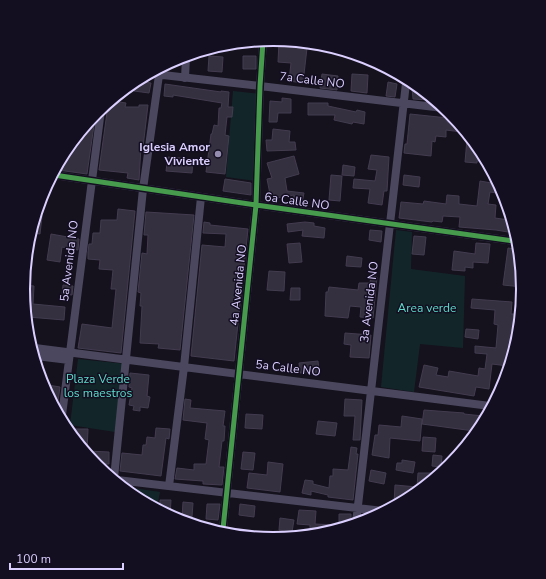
<svg xmlns="http://www.w3.org/2000/svg" width="546" height="579" font-family="'Nunito Sans',sans-serif">
<style>
.green{fill:#122629}
.building{fill:#34303f;stroke:#433c50}
.lines{fill:none;stroke-linecap:round;stroke-linejoin:round}
.street{stroke:#4b475e;stroke-width:8}
.cycleway-casing{stroke:#140e21;stroke-width:8}
.cycleway{stroke:#469c4c;stroke-width:5}
.poi-dot{fill:#958daf;stroke:#140e21;stroke-width:1.5}
.labels{text-anchor:middle;stroke-width:3;stroke-linejoin:round;paint-order:stroke}
.street-label{font-size:12px;fill:#dacffe;stroke:#140e21}
.poi-label{font-size:12px;font-weight:bold;fill:#dacffe;stroke:#140e21;text-anchor:end}
.park-label{font-size:12px;fill:#5ddccc;stroke:#140e21}
.rim{fill:none;stroke:#dacffe;stroke-width:2}
</style>
<rect width="100%" height="100%" fill="#15121d"/>
<!-- green -->
<path class="green" d="M233 91 260 94 256 181 226 177Z
M396 230 412 232 411 269 465 276 463 348 420 344 414 392 381 387Z
M78 359 126 364 115 432 70 425Z
M133 488 160 492 157 507 133 491Z"/>
<!-- building -->
<path class="building" d="M279 42 293 43V47L307 48 303 83 289 81 291 63 278 62Z
M209 56 223 57 222 72 208 71Z
M243 56H256V69H243Z
M322 74 338 76 337 90 320 88Z
M352 74 368 75 367 93 351 91Z
M143 82 151 83 149 93 134 91 135 87Z
M388 82 397 84 395 97 386 96Z
M165 84 221 92V91L229 92 228 107H233L232 117H227L225 135 229 136 225 174 206 172 211 134H212L214 125 218 126 219 108H221L222 103 173 95V97L164 96Z
M412 88 416 90 430 100 413 99Z
M282 98 291 99V113H278L277 122H269L270 101 282 102Z
M113 101 126 103 125 107H139V105H148L143 147H141L139 180 127 178 128 173 99 170 108 105Z
M308 103H328V106L356 112 357 110 365 112 364 124 353 122 352 124 334 120 335 115H308Z
M410 114 448 118 447 122 457 123 462 132 446 130V137L436 136 435 142 432 141 431 156 404 153 405 144H407Z
M89 124 94 125 87 174 58 170 74 145 77 146V141Z
M273 129 290 131 289 142H295L296 150 267 151 266 140H272Z
M467 139 477 154 482 161H477V163L465 162Z
M371 155 389 157 387 191H384L382 205 368 203 370 189 353 188 354 179 375 181 377 170 368 169Z
M294 156 299 174 285 178 287 191 304 193 302 203 293 202 294 195 271 199 267 179 272 178 267 163Z
M168 157 193 159 192 173 166 171Z
M343 165 355 167 354 176 342 175Z
M331 175 342 176 340 201 329 200Z
M404 175 420 177 419 187 403 185Z
M225 179 251 183V195L223 191Z
M480 181 497 184 504 194 490 192 488 204 496 205 495 218 509 220 508 232 496 230 459 227 460 217 443 216 442 222 433 221 432 222 399 218 401 202 423 204 424 201 446 204 447 195 459 196V204L477 206Z
M118 209 135 211 121 353 78 348 82 324 112 328 116 289H111L113 270 99 269 100 260 88 259V252L89 244H92L93 233H100L101 220H117Z
M146 212 194 215 180 350 158 348 159 344 140 343 142 306H140L141 293 138 292 142 253 147 254 148 235H144Z
M38 215 42 216 40 234 34 233Z
M204 222 210 223V225L248 229 234 361 191 356 202 245 225 247 226 234 203 233Z
M305 222 314 223V226L325 228 324 238 302 236 303 230 288 232 287 224Z
M370 230 382 231 381 242 369 240Z
M51 234 79 239 78 250 62 247 60 262 47 260Z
M414 236 426 237 424 255 412 254Z
M300 243 302 262 289 263 287 244Z
M476 243 490 244 488 263 473 262V268L465 267V271L452 270 454 251 475 254Z
M508 248 515 249 522 287 503 285Z
M347 256 362 258 361 267 346 266Z
M269 271 285 272 284 291 267 290Z
M371 276 377 277 373 318 360 317 361 307 350 306 348 318 325 316 326 292H328L329 287 358 290 359 283H370Z
M24 285 34 286 33 304 65 307 64 320 28 317 24 293Z
M63 285 73 286 72 295 62 294Z
M291 288H300V300H290Z
M472 299 512 302 511 314H517L516 323 508 366 492 364 489 389 476 387 474 396 419 387 424 365 438 368 436 375 448 377 449 371 478 376 479 368 485 369 487 354 475 353V346L496 348 498 325 494 324 495 310 471 308Z
M466 329 479 330 478 339 465 337Z
M345 333 371 335 369 358 350 357 351 345 344 344Z
M318 361 319 372 300 373 299 363Z
M130 373 149 375 147 396 150 397 148 408 140 407V411L133 410 134 406 129 405 132 388 129 387Z
M42 384 60 387 57 408 42 385Z
M185 399 191 400 190 408 225 411 223 426H225L224 441H222L219 467H224L222 485 203 484V481L175 479 177 468 194 470V464H206L209 440 205 439 207 423 183 420Z
M345 399 362 400 360 440H353L355 416H344Z
M424 410 464 413V414L483 416 474 431 422 424Z
M246 414 263 415 262 429 245 428Z
M402 416 422 419 420 441 390 438 389 458 372 455 375 435H378L379 425 401 427Z
M318 421 337 423 335 436 316 434Z
M156 428 170 429 169 439 166 438 161 476 120 471 122 453 142 455 143 445H146L147 437 155 438Z
M71 429H88L87 451 109 452V464H99V468L96 466Z
M423 437 436 438 435 452 422 451Z
M351 447 357 448 356 454H358L353 500 328 497V495L311 491V495L302 493 305 480 313 481V484L329 488 330 476H333V469L348 470Z
M243 452 255 453 253 470 241 469Z
M433 455 442 456 441 467 432 466Z
M402 460 415 462 413 473 396 470 397 463H402Z
M268 462 283 464 280 492 247 488 249 473 267 475Z
M371 470 386 473 384 484 369 481Z
M418 473H433V478L394 504 395 485 417 487Z
M160 500H171L170 516 160 509Z
M183 502 193 503 192 517H182Z
M207 504H220L218 520 206 519Z
M240 504 255 506 254 517 239 515Z
M299 510 316 511 315 524 336 525V527L310 532V525L297 524Z
M339 514H351V524L339 526Z
M280 518 294 520 292 532 279 530Z"/>
<g class="lines">
<!-- street -->
<path class="street" d="M154 74 260 86 443 108
M185 78 186 57
M54 175 256 205 513 241
M35 348 490 406
M36 356 69 360
M62 415 101 110
M114 478 143 189 159 75
M117 480 383 511
M169 486 184 367 201 197
M356 523 406 83
M223 529 256 205 260 86 263 41"/>
<defs>
<path id="cycleway" d="M54 175 256 205 513 241
M223 529 256 205 260 86 263 41"/>
</defs>
<!-- cycleway casing -->
<use href="#cycleway" class="cycleway-casing"/>
<!-- cycleway -->
<use href="#cycleway" class="cycleway"/>
</g>
<!-- markers -->
<circle class="poi-dot" cx="218" cy="154" r="4"/>
<g class="labels">
<!-- street labels -->
<g class="street-label">
<text transform="translate(312 80) rotate(7)" y="4">7a Calle NO</text>
<text transform="translate(297 201) rotate(8)" y="4">6a Calle NO</text>
<text transform="translate(69 261) rotate(-83)" y="4">5a Avenida NO</text>
<text transform="translate(238 285) rotate(-84)" y="4">4a Avenida NO</text>
<text transform="translate(369 302) rotate(-83)" y="4">3a Avenida NO</text>
<text transform="translate(288 368) rotate(7)" y="4">5a Calle NO</text>
</g>
<!-- poi labels -->
<g class="poi-label">
<text x="210" y="151">Iglesia Amor<tspan x="210" dy="14">Viviente</tspan></text>
</g>
<!-- park labels -->
<g class="park-label">
<text x="427" y="312">Area verde</text>
<text x="98" y="383">Plaza Verde<tspan x="98" dy="14">los maestros</tspan></text>
</g>
</g>
<!-- crop -->
<path d="M0 0H546V579H0ZM30 289a243 243 0 1 1 486 0a243 243 0 1 1-486 0Z" fill="#140e21" fill-rule="evenodd"/>
<path class="rim" d="M30 289a243 243 0 1 1 486 0a243 243 0 1 1-486 0Z"/>
<!-- scale -->
<path d="M10 563v6h113v-6" fill="none" stroke="#dacffe" stroke-width="2"/>
<text x="16" y="563" font-size="12" fill="#dacffe" stroke="#140e21" stroke-width="3" paint-order="stroke">100 m</text>
</svg>
